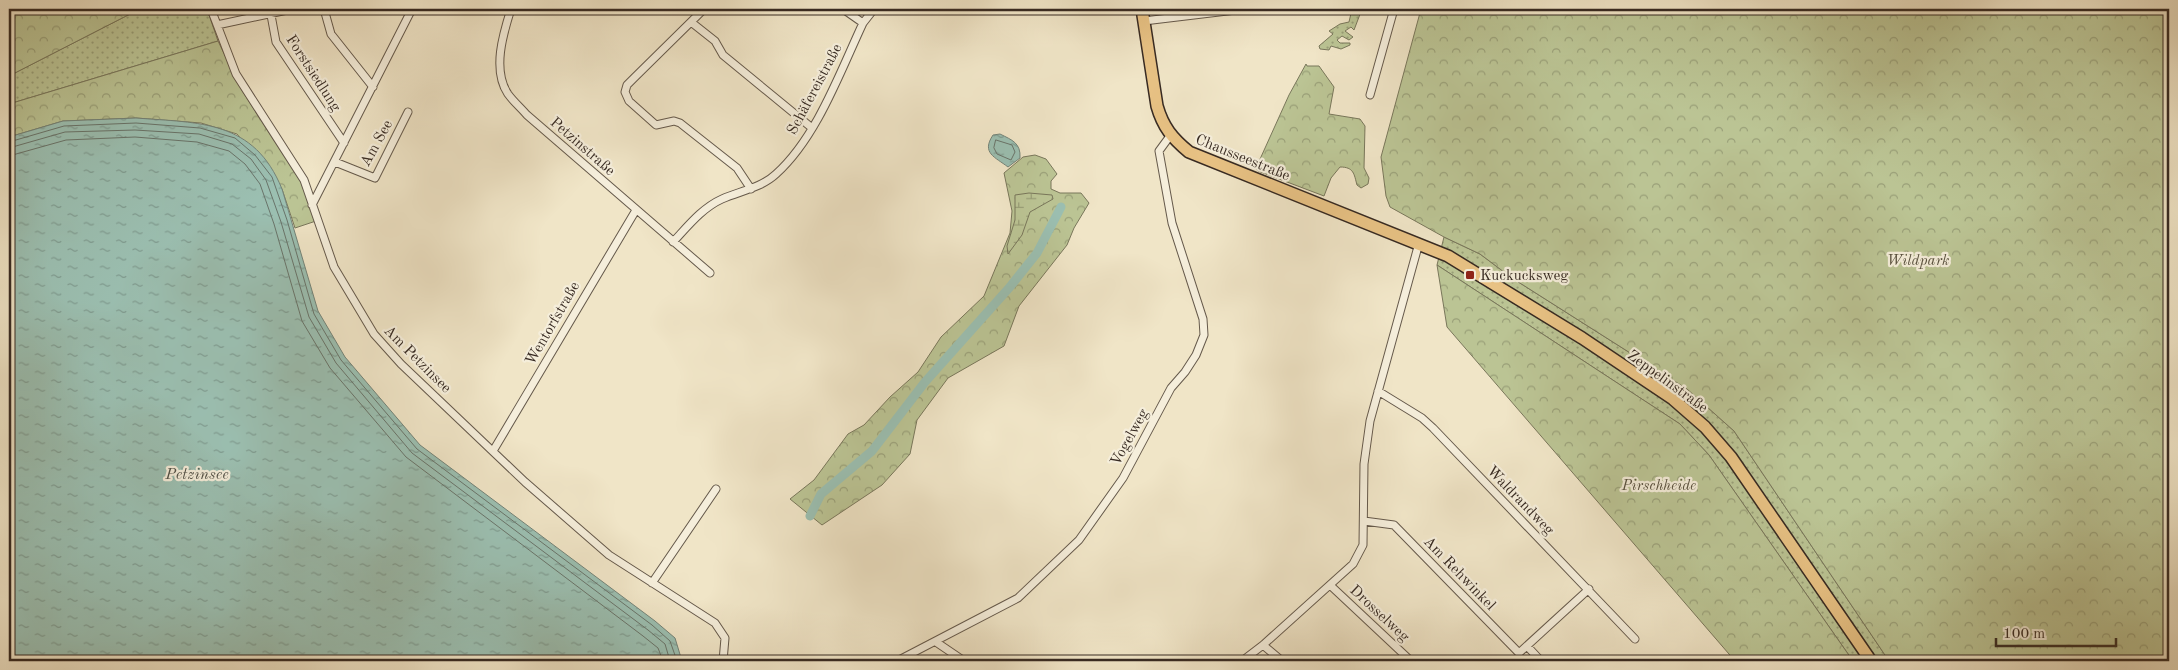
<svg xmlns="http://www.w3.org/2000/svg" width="2178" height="670" font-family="'Old Standard TT',serif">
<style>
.grass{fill:url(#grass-dots);stroke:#79775b}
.forest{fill:url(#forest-crowns);stroke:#79775b}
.wetland{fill:url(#wetland-marsh);stroke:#79775b}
.water{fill:url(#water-ripples);stroke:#738378}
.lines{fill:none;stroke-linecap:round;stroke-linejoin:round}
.shore{stroke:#69746a;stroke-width:1}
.canal{stroke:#9bbfb1;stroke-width:9}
.street-casing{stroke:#65594b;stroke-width:9}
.primary-casing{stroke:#372a22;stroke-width:14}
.street{stroke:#f5eedb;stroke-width:7}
.primary{stroke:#e8c284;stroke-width:11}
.poi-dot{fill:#8f2418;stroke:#f5eedb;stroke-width:2}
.labels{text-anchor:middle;stroke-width:4.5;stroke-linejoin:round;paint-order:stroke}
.street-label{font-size:15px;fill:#372a22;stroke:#f5eedb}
.park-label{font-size:15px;font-style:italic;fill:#58503e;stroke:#f5eedb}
.poi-label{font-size:15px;fill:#372a22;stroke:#f5eedb;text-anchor:start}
.water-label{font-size:16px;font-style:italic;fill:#504f46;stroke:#f5eedb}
</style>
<defs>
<pattern id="grass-dots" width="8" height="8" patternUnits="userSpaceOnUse" patternTransform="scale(1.25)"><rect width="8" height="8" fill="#bbc494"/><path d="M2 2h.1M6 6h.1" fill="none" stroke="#999f78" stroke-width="1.8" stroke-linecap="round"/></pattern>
<pattern id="forest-crowns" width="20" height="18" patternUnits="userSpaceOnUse" patternTransform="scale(1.25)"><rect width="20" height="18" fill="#bbc494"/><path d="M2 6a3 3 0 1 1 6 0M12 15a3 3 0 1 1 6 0" fill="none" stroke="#999f78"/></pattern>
<pattern id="wetland-marsh" width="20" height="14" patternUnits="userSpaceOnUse" patternTransform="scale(1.25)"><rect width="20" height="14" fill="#bbc494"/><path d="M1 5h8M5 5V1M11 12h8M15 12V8" fill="none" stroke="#999f78"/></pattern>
<pattern id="water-ripples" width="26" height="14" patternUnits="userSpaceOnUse" patternTransform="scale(1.25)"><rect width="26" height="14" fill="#9bbfb1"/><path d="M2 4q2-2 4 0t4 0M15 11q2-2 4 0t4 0" fill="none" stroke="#7f9b90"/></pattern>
</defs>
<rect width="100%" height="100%" fill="#f0e5c7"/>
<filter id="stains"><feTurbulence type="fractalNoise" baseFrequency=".004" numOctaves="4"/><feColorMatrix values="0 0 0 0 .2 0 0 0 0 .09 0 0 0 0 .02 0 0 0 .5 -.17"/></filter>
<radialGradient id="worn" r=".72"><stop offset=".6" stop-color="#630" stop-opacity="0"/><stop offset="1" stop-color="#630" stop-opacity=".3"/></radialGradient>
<!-- grass -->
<path class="grass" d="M155 9H207L218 41 9 104V76L130 14Z
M1352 9H1362L1354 30 1351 27 1345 31 1353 37 1349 40 1342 36 1337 40 1340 43H1350V45L1341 49 1331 46 1329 50 1320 49 1319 46 1333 34 1329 31 1340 24 1349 22Z
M1444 237 1480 254 1512 278 1687 389 1734 431 1889 661H1853L1709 455 1680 424 1437 265Z"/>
<!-- forest -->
<path class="forest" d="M9 9H13L130 14 9 76Z
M1421 9H2169V661H1889L1734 431 1687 389 1512 278 1480 254 1444 237 1390 207 1386 196 1381 157Z
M218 41 243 92 301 182 316 221 295 228 282 189 237 134 201 123 136 118 63 121 9 137V104Z
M1306 64 1307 66H1319L1334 87 1329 114 1360 119 1365 126 1364 168 1369 178 1368 184 1361 188 1357 185C1354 174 1354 167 1340 167L1331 178 1324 196 1258 171 1256 168 1289 95Z
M1035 155 1046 159 1057 174 1051 181V189L1060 193H1081L1089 203 1074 228 1067 245 1019 306 1004 346 948 378 917 420 910 454 882 485 822 525 790 499 814 480 848 434 864 425 890 397 918 372 941 337 984 296 1010 233 1012 211 1004 173 1023 157Z
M1437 265 1680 424 1709 455 1853 661H1735L1447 327Z"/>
<!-- wetland -->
<path class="wetland" d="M1029 193 1052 195 1053 199 1030 212 1022 235 1008 254 1007 246 1015 220V195Z"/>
<!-- water -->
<path class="water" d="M136 118C200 123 254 120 282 189L318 311 345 357 420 445 655 621 675 638 682 661H9V137L63 121Z
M1000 134C1012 140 1021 143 1020 158L1008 167C995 157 981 153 993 135Z"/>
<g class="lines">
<!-- shore -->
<path class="shore" d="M996 140 1012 145 1015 152 1011 160 997 154 994 148Z
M9 142 64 126 136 123 200 128 235 138 255 155 272 177 287 220 314 314 341 360 417 449 652 625 670 641 677 661
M9 148 65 132 135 130 199 134 232 144 251 159 266 180 281 222 309 317 336 363 412 453 648 630 665 644 670 661
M9 156 66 140 135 137 197 142 229 151 245 164 260 184 274 224 302 321 330 368 406 457 643 636 658 648 663 661"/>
<!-- canal -->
<path class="canal" d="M810 516 821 494 872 451 925 382 1009 288 1037 253 1061 207"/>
<defs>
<path id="street" d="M211 9 236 74 304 180 334 267 374 334 401 364 525 482 609 555 715 623 725 638 723 661
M324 9 331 34 373 87
M511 9C503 34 492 70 508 94 513 101 521 108 527 115L710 273
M704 9 635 77 627 85 625 92 629 101 656 125 674 121 680 123 737 168 751 189
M843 9 863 23
M1244 9 1262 10
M271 15 276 42 344 143
M1144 21 1244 9
M691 22 715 41 723 55 812 128
M217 25 292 9
M1370 95 1394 9
M335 162 375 178 408 112
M312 205 412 9
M673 242C688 226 702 208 722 199 740 191 761 188 776 174 817 137 840 72 863 23L874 9
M1378 391 1422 418 1433 428 1635 639
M493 451 636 210
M1364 521 1394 525 1519 653 1589 589
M652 583 716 489
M1331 586 1411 661
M936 642 964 661
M1263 645 1282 661
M1527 646 1541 661
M897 661 1018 598 1079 540 1123 478 1171 388 1185 372 1196 355 1204 335 1203 319 1172 223 1159 151 1170 136
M1242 661 1263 645 1353 564 1363 545 1364 464 1370 421 1419 243"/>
<path id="primary" d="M1142 9 1157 106C1163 127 1172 138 1189 152L1448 256 1582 338 1673 399 1705 427 1731 457 1871 661"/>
</defs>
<!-- street casing -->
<use href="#street" class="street-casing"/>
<!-- primary casing -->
<use href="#primary" class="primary-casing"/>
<!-- street -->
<use href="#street" class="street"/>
<!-- primary -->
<use href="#primary" class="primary"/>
</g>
<!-- markers -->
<rect class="poi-dot" x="1465" y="270" width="10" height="10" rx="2.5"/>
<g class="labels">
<!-- street labels -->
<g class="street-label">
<text transform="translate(314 73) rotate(57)" y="5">Forstsiedlung</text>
<text transform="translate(814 89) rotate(-62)" y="5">Schäfereistraße</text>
<text transform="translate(376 143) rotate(-61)" y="5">Am See</text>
<text transform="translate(583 146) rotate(41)" y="5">Petzinstraße</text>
<text transform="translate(1243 157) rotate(22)" y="5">Chausseestraße</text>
<text transform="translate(552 323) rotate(-60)" y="5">Wentorfstraße</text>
<text transform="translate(418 359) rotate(45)" y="5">Am Petzinsee</text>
<text transform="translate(1668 381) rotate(36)" y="5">Zeppelinstraße</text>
<text transform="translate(1129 437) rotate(-61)" y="5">Vogelweg</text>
<text transform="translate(1521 500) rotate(46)" y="5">Waldrandweg</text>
<text transform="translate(1460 573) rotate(46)" y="5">Am Rehwinkel</text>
<text transform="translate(1380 613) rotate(43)" y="5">Drosselweg</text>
</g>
<!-- park labels -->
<g class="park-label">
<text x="1918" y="265">Wildpark</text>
<text x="1659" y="490">Pirschheide</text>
</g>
<!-- poi labels -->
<g class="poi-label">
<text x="1480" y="280">Kuckucksweg</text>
</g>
<!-- water labels -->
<g class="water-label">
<text x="197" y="479">Petzinsee</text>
</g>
</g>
<!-- margin -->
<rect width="2178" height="670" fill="none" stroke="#f0e5c7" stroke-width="30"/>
<rect x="10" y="10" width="2158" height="650" fill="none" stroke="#372a22" stroke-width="2.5"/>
<rect x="15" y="15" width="2148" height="640" fill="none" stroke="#372a22"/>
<!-- scale -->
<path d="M1996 638v8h120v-8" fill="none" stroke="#372a22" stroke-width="2.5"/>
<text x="2003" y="638" font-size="15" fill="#372a22" stroke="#f5eedb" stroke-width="4" paint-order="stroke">100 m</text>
<rect width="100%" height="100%" filter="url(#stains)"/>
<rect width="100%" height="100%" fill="url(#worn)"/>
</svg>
